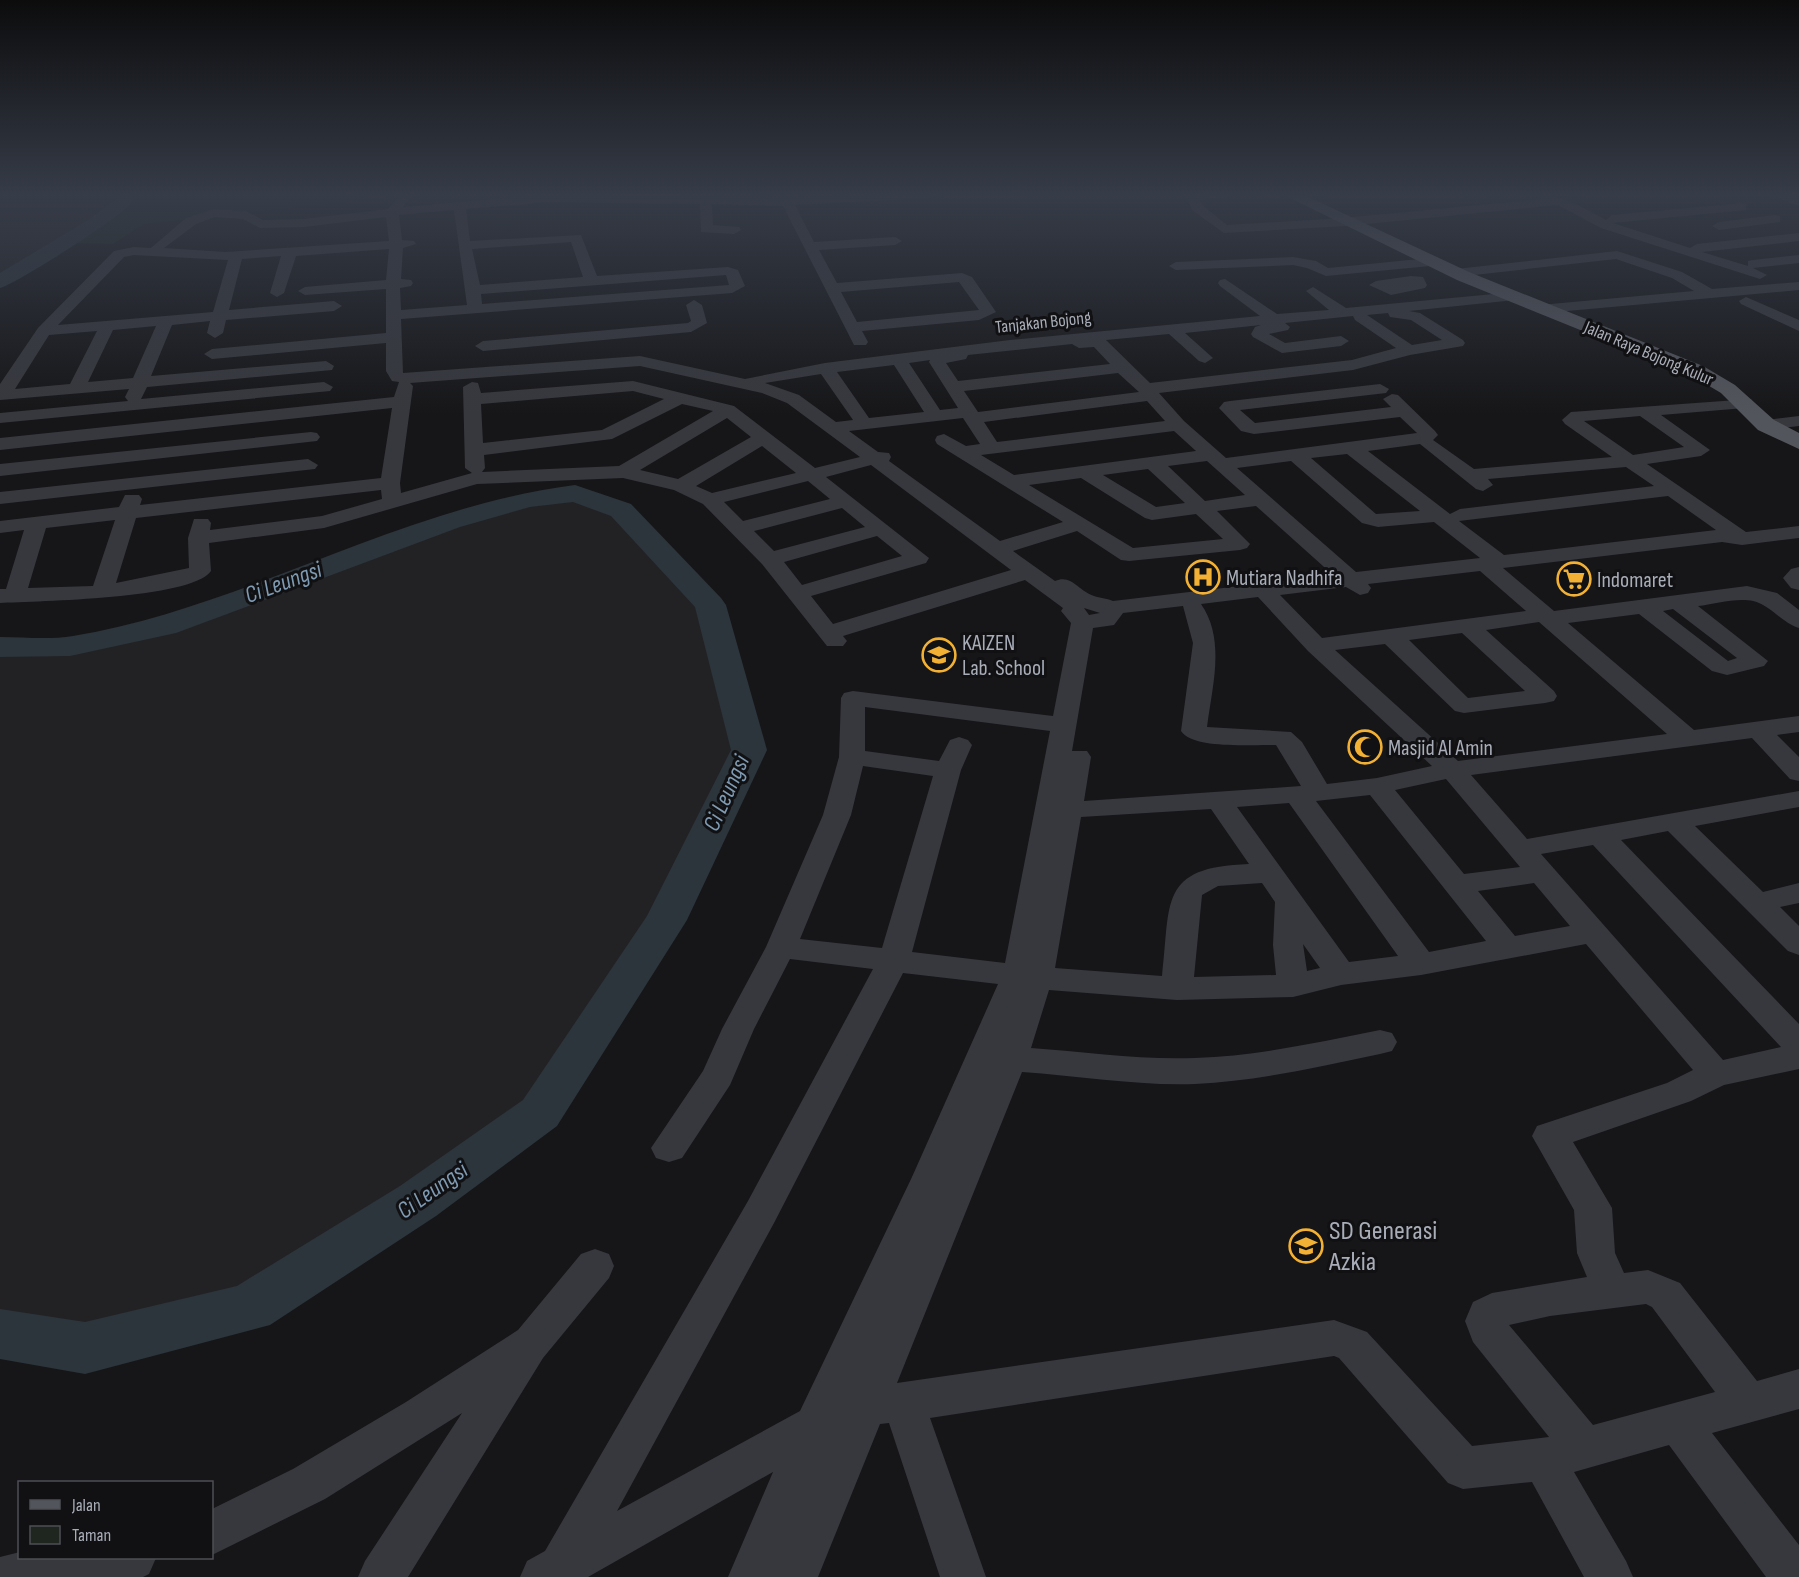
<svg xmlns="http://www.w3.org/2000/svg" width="1799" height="1577" font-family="'Sofia Sans Condensed',sans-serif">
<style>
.built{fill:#222225}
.green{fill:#1e261f}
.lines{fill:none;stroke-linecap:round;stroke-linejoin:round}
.river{fill:#2c353c;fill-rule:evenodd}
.minor{fill:#37383d;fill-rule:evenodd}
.major{fill:#53555c;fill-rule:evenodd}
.labels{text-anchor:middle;stroke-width:6;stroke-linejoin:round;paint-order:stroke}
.far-street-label{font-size:18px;fill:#a8adb8;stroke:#111113}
.poi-label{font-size:22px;fill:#a8adb8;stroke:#111113;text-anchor:start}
.water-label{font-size:24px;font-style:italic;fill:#7f9bb3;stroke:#111113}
.near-poi-label{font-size:27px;fill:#a8adb8;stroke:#111113;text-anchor:start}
</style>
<rect width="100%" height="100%" fill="#161618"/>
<!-- built -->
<path class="built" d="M0 194H125L124 201 103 221 27 263 0 282Z
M575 493 621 510 710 605 749 750 667 916 540 1113 250 1308 85 1348 0 1334V647L70 646 165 626 445 522 528 499Z"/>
<!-- green -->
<path class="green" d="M125 194H363L346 202 144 224 113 244 66 243 103 221 124 201Z"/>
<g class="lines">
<!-- river -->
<path class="river" d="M116 194H134C133 197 133 200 131 203 123 216 16 284 0 288V273L88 220 116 199Z
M575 485 631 504 721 598 726 605 767 750 687 920 557 1126 436 1216 270 1325 85 1374 0 1359V1309L85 1322 237 1286 400 1186 523 1100 647 916 731 750 695 607 611 516 573 502 530 507 460 527 176 633 70 656 0 657V637C23 637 49 640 73 636 246 607 400 507 575 485Z"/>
<!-- minor -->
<path class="minor" d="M401 194H414L403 207 548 194 787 198 937 194 931 198 795 205 814 242 895 237 902 241 895 245 819 250 837 283 962 273 972 277 996 312 979 320 862 331 868 342 866 345H854L783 206 712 204 713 225 739 227 741 230 734 234 701 232 700 204 548 202 466 209 470 241 581 235 597 276 728 267 738 270 745 286 732 293 401 319 403 373 640 356 745 379 825 363 1010 340 1260 316 1220 286 1218 283 1220 280 1225 279 1277 314 1329 310 1306 291 1313 287 1346 308 1515 292 1522 296 1515 300 1409 311 1420 313 1463 340 1465 343 1463 346 1410 355 1353 370 1159 393 1184 421 1226 458 1417 433 1400 417 1254 434 1241 431 1219 408 1224 402 1230 401 1380 384 1389 389 1386 393 1240 410 1255 423 1391 407 1383 399 1392 394 1398 395 1435 431 1438 435 1433 440 1474 469 1612 457 1565 424 1562 420 1571 412 1751 399 1754 403 1745 408 1661 415 1710 450 1701 456 1647 464 1746 532 1799 526V538L1742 545 1722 542 1503 568 1554 611 1747 586 1777 593 1799 610V628C1785 624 1776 612 1763 605 1746 594 1717 604 1698 606L1768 661 1764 666 1727 675 1712 671 1639 614 1568 623 1694 730 1799 716V732L1777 735 1799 757V781L1790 779 1752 738 1471 775 1527 839 1799 791V807L1695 826 1763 892 1799 883V903L1780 907 1799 926V955L1788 951 1668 831 1621 840 1799 1024V1069L1724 1085 1691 1101 1573 1142 1612 1208 1615 1253 1624 1273 1648 1270 1680 1283 1757 1381 1799 1369V1409L1712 1433 1799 1545V1577H1766L1669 1445 1574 1472 1626 1561 1633 1577H1584L1532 1482 1463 1489 1448 1483 1339 1358 1334 1356 930 1418 986 1577H940L889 1423 880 1424 818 1577H728L773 1472 588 1577H520L527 1561 545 1551 748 1201 873 969 790 959 754 1029 730 1085 682 1158 669 1162 656 1158 651 1148 703 1071 722 1029 766 947 823 815 839 757 841 698 844 693 853 691 1053 716 1071 623 1061 611 1063 608 1025 580 843 636 847 641 843 646H827L762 564 703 504 674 490 623 478 477 484 324 528 209 543 211 571C192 599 37 601 0 603V589H6L24 530 0 533V521L119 507 125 495H139L142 499 140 505 381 478 392 408 0 450V438L394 397 399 382 392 381 386 371V343L212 359 204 354 212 349 386 333V289L305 295 298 291 305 287 386 280 389 249 296 256 284 293 277 297 270 293 281 256 242 259 229 310 334 301 342 306 334 311 226 320 223 333 215 338 207 333 210 321 172 325 151 376 326 361 334 366 332 370 147 387 141 399 324 382 333 387 330 391 0 423V413L128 401 125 397 129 389 0 400V384L38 328 114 251 134 247 151 248 186 218 214 209 246 211 263 220 304 219 388 209ZM454 210 467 305 401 310 400 288 411 286 413 283 411 280 401 279 403 248 416 244 414 241 402 240 399 215ZM215 217 243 219 260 228 304 227 386 217 389 241 226 252 164 248 196 224ZM571 242 583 277 480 285 472 249ZM134 255 228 260 213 312 58 325 124 257ZM726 275 729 285 482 304 481 294ZM959 282 979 310 857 322 841 292ZM1388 313 1390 317 1411 320 1442 340 1412 345 1367 315ZM1353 316 1355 320 1396 348 1352 360 1150 383 1106 340 1169 334 1199 361 1205 363 1213 358 1185 333 1261 325 1255 327 1251 334 1253 337 1282 353 1341 346 1349 341 1341 336 1285 343 1269 334 1288 330 1290 327 1285 323ZM156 326 133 378 88 382 113 330ZM97 331 70 384 15 389 49 335ZM1072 344 1079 348 1094 347 1110 364 958 381 946 363 966 359 968 355ZM930 360 929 362 958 408 940 410 909 363ZM894 365 924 412 869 418 837 372ZM640 366 762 393 787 403 860 457 815 468 734 406 633 381 481 393 478 383 472 382 463 387 465 468 472 473 401 493 400 483 413 386 410 383ZM1118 373 1139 392 978 412 964 391ZM821 374 853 420 836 422 799 395 765 383ZM633 391 664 399 602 430 483 443 481 404ZM1147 401 1165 421 997 442 984 422ZM682 404 713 411 619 466 482 472 485 468 484 455 612 439ZM1640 416 1684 447 1633 455 1584 421ZM727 418 751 437 678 479 640 470ZM963 418 980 444 966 446 944 434 937 436 935 440 937 444 1063 522 1000 541 889 461 891 457 889 453 878 452 849 431ZM1174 431 1196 451 1014 475 981 455ZM1420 444 1476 489 1483 491 1493 485 1488 479 1626 467 1654 486 1460 509 1450 514 1368 451ZM762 446 796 473 712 493 696 486ZM1347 454 1420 511 1376 514 1311 458ZM1207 461 1245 495 1205 501 1168 466ZM1291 461 1362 523 1378 527 1434 522 1480 558 1356 572 1237 468ZM871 465 1011 570 833 624 811 596 926 563 929 558 826 477ZM1148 469 1185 503 1156 507 1103 475ZM1081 478 1145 518 1152 520 1196 514 1223 539 1133 548 1029 485ZM808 481 830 499 743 521 724 502ZM381 490 382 499 322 516 210 530 211 523 208 519H194L188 538 189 568 116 583 136 518ZM1668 496 1716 530 1504 555 1459 521ZM1256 506 1333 575 1113 601C1106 598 1100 598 1094 596 1078 591 1072 574 1055 581L1013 551 1077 531 1121 560 1129 561 1240 550 1247 548 1250 544 1217 511ZM842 508 865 527 774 551 754 531ZM115 520 93 586 28 588 46 528ZM877 536 902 556 802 585 784 562ZM1480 571 1526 611 1322 638 1280 595 1346 587 1360 595 1368 593 1371 588 1368 584ZM1258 597 1308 651 1432 766 1377 778 1327 784 1302 742 1291 732 1207 727C1212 687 1226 640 1201 604ZM1183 606 1193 643 1181 731C1194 750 1253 744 1276 745L1301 786 1084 801 1091 757 1087 751H1072L1093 628 1114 625 1123 613ZM1084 608 1100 613 1089 615ZM1673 609 1737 658 1728 661 1663 611ZM1539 622 1667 734 1458 761 1335 650 1385 644 1455 711 1464 713 1545 703 1554 701 1557 696 1554 691 1486 630ZM1462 633 1525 691 1468 698 1409 640ZM865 707 1050 731 1005 963 912 952 961 770 972 745 968 740 959 737 950 740 939 761 865 751ZM863 766 933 776 882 948 800 939 851 815ZM1446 779 1510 855 1520 867 1464 874 1395 790ZM1370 795 1486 941 1429 952 1316 801ZM1289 803 1398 956 1349 962 1237 807ZM1211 809 1249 864C1158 867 1171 902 1162 976L1055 968 1081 817ZM1593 845 1781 1047 1723 1060 1541 854ZM1262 883 1275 902 1273 945 1276 975 1194 977 1202 895 1218 886ZM1534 883 1570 926 1515 936 1478 891ZM1303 944 1320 968 1307 971ZM1586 944 1693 1070 1667 1083 1537 1126 1532 1136 1574 1210 1577 1253 1587 1277 1492 1293 1473 1302 1465 1321 1473 1342 1549 1437 1472 1446 1367 1332 1334 1320 897 1383 1022 1072C1080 1076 1138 1086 1195 1084 1258 1081 1319 1067 1380 1054L1392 1051 1397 1042 1392 1033 1380 1030C1319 1042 1258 1056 1195 1058 1140 1060 1086 1052 1031 1048L1049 990 1177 1000 1293 997 1341 985 1421 975ZM903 973 998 984 912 1177 800 1411 617 1511 774 1223ZM1646 1304 1652 1307 1715 1392 1593 1425 1509 1325 1550 1316Z
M1189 194H1232L1226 198 1200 200 1202 205 1227 225 1343 218 1542 199 1534 194C1561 194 1582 207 1606 220L1612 215 1742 203 1746 204V210L1613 223 1690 248 1697 244 1799 233V241L1702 252 1748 266V261L1753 260 1799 255V263L1753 268 1767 275 1760 279 1601 228 1558 205 1346 226 1224 233 1192 210 1187 197Z
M1768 194H1786L1799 198V206Z
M1775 215 1780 216V222L1719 230 1712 226 1719 222Z
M1617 251 1682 272 1712 289 1799 282V290L1545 313 1537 308 1540 305 1694 291 1672 278 1616 259 1456 277 1449 273 1456 269Z
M1293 257 1316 261 1328 268 1430 258 1437 262 1430 266 1326 276 1307 268 1293 265 1176 270 1169 266 1176 262Z
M1411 276 1423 277 1427 285 1425 288 1391 295 1369 285 1376 281Z
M1746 297 1799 320V331L1741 304 1739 301Z
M694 300 702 305 707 323 691 332 483 351 475 346 483 341 688 323 691 321 686 305Z
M1799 416V426L1766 430 1757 425 1766 420Z
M311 432 317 433 320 437 317 441 0 476V464Z
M308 459 318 465 315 469 0 504V492Z
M1799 567V590L1791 588 1783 578 1791 569Z
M595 1249 609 1254 614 1266 609 1278 543 1358 408 1577H358L365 1561 462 1413 325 1499 212 1555V1509L293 1469 406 1402 518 1330 581 1254Z
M20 1552V1558H156L149 1574 143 1577H0V1557Z"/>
<!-- major -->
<path class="major" d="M1282 194H1302L1469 272 1703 366 1735 385 1774 420 1799 433V449L1758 430 1721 393 1689 374 1457 280Z"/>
</g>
<!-- sky -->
<linearGradient id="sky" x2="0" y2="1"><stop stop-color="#0c0c0d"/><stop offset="0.47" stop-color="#363c48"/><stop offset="1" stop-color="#363c48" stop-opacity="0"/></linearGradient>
<rect width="1799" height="415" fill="url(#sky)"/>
<!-- icons -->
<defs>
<symbol id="hospital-ring" viewBox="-11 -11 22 22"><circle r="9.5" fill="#111113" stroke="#f2b134" stroke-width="1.5"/><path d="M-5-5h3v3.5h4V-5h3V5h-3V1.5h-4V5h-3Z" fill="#f2b134"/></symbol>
<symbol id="supermarket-ring" viewBox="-11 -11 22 22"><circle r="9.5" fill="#111113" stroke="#f2b134" stroke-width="1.5"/><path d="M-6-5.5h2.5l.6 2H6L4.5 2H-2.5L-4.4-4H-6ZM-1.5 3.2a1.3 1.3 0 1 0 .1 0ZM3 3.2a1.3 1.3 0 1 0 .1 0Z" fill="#f2b134"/></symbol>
<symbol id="school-ring" viewBox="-11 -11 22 22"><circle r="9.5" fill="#111113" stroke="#f2b134" stroke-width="1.5"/><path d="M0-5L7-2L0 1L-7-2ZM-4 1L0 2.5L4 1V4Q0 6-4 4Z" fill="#f2b134"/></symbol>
<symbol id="mosque-ring" viewBox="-11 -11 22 22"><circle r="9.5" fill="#111113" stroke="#f2b134" stroke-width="1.5"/><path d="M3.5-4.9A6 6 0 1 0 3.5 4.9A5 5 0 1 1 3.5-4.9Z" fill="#f2b134"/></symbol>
</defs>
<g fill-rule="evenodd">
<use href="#hospital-ring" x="1184" y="558" width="38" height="38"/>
<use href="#supermarket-ring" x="1555" y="560" width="38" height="38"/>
<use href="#school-ring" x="920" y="636" width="38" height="38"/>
<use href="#mosque-ring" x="1346" y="728" width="38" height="38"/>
<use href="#school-ring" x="1287" y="1227" width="38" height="38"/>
</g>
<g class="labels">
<!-- far-street labels -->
<g class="far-street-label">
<text transform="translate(1043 322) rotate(-6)" y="6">Tanjakan Bojong</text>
<text transform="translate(1649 353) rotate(23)" y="6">Jalan Raya Bojong Kulur</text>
</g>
<!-- poi labels -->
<g class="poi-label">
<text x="1226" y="585">Mutiara Nadhifa</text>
<text x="1597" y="587">Indomaret</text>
<text x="962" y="650">KAIZEN<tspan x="962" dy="25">Lab. School</tspan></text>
<text x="1388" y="755">Masjid Al Amin</text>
</g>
<!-- water labels -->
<g class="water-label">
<text transform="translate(283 582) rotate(-20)" y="8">Ci Leungsi</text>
<text transform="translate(726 793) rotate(-66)" y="8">Ci Leungsi</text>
<text transform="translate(432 1190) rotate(-35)" y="8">Ci Leungsi</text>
</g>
<!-- near-poi labels -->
<g class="near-poi-label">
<text x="1329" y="1239">SD Generasi<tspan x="1329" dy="31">Azkia</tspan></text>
</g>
</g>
<!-- legend -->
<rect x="18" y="1481" width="195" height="78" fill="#111113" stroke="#4d4f55" stroke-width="1.5"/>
<rect x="30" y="1500" width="30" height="9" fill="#53555c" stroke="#4d4f55" stroke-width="1.5"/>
<text x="72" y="1511" font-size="18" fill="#a8adb8">Jalan</text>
<rect x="30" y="1526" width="30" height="18" fill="#1e261f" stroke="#4d4f55" stroke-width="1.5"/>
<text x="72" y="1541" font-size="18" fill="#a8adb8">Taman</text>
</svg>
